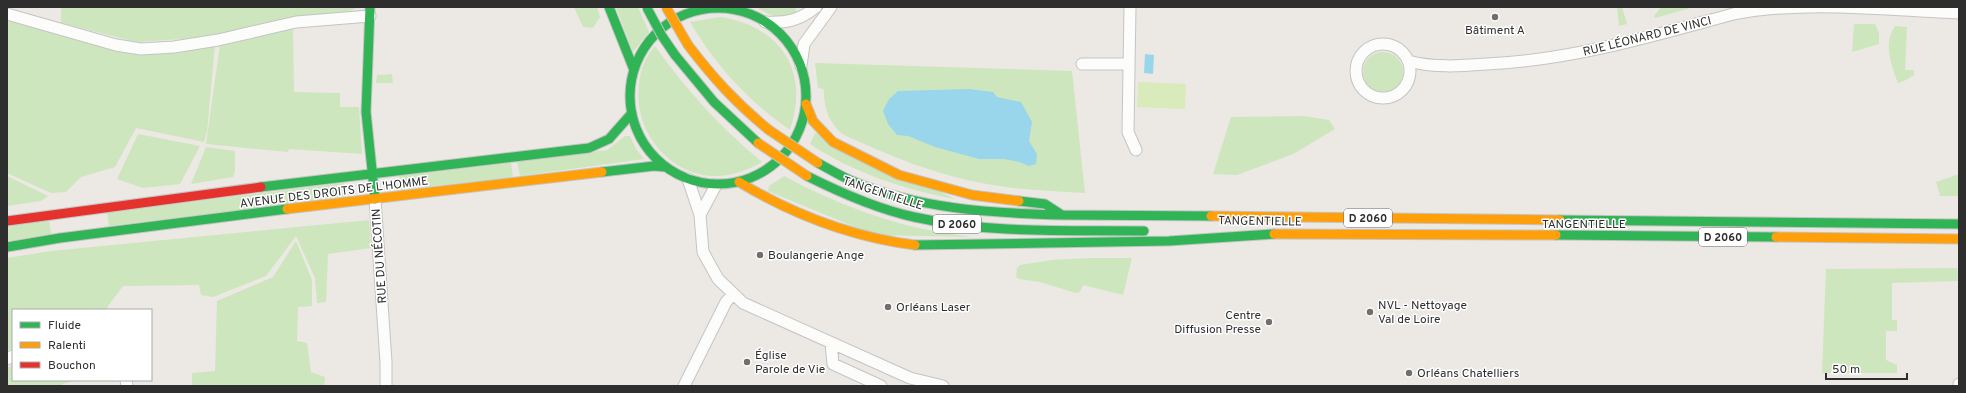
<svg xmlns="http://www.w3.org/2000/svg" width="1966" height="393" font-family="Overpass,sans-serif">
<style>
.green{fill:#cee6be}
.pitch{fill:#d9eabb}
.water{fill:#99d6ec}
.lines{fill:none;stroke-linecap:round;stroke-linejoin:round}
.street-casing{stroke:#c5c4c5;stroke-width:13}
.fast-casing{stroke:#c5c4c5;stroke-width:11}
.slow-casing{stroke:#c5c4c5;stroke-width:11}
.jam-casing{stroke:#c5c4c5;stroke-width:11}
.street{stroke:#fcfcfb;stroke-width:11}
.fast{stroke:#30b455;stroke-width:9}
.slow{stroke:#ff9f0a;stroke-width:9}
.jam{stroke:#e5322d;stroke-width:9}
.fast-bridge-casing{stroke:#c6c5c4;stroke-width:11;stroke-linecap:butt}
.slow-bridge-casing{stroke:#c6c5c4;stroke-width:11;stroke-linecap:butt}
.fast-bridge{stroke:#30b455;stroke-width:9}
.slow-bridge{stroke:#ff9f0a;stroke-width:9}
.poi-dot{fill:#706f6e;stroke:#fff;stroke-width:1.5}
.labels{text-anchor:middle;stroke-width:3;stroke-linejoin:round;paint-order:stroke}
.shield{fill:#fff;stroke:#6d6d6d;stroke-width:1}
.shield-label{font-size:11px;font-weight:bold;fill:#2e2e2e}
.poi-label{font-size:12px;fill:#2e2e2e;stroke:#fff;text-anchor:start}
.street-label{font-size:12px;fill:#2e2e2e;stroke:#fff}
</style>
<rect width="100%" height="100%" fill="#ece8e4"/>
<!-- green -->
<path class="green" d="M61 7H358L350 11 277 21 213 37 136 42 61 23Z
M574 7H597L600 17 593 28 583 27Z
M616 7H638L649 32 633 52Z
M756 7H795L797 15C782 21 769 15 756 7Z
M1617 7H1622L1627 24 1619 26Z
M1661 7H1694L1655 18 1654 16Z
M7 17 115 48 215 45 207 132 204 142 136 128 115 167 81 177 66 192 51 193 7 173Z
M720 17C781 26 810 71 790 130 748 101 716 66 690 22Z
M1854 24H1875L1879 33V44L1852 52Z
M1895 26 1907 27 1905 70H1914V75L1906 80 1898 83C1891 65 1883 43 1895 26Z
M293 27 294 92 340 93V107H359L362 154 289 149 288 152 206 144 220 44Z
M655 46C686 90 721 128 762 162 748 170 733 176 716 176 669 176 633 130 639 85 640 71 645 57 655 46Z
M1363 72a20 20 0 1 1 40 0a20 20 0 1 1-40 0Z
M815 63 1072 71 1085 193C1052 191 1019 190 987 184 936 175 889 156 842 134 829 122 824 109 824 92L823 89 818 88Z
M392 74 393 83H376L377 75Z
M1304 116 1329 120 1335 129 1293 154 1237 175 1213 174 1231 117Z
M815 133 955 199C905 190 852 172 810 144Z
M138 134 200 146 180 184 143 188 117 179Z
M625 136H630L636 149 644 159 520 176 517 162 607 150Z
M206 147 235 151V171L233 177 191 184Z
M511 163 513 177 401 190 399 176Z
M1959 174V196H1940L1936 182Z
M7 176 48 196 41 201 7 206Z
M784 176C819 195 859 212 899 223 922 230 947 233 971 237L874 235 768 191 769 186Z
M344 183 346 197 109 226 107 212Z
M49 219 51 234 7 241V226Z
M369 220 371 248 328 254 326 302 317 303 315 278 296 236 266 276 213 297 201 295 199 285 123 286 105 310H13V348L7 351V258L51 251Z
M296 241 312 280V306L298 307 297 341 307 343 311 372 325 377 324 386H192V373L215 371 217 301 273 277Z
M1089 258H1132L1123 295 1083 285 1080 292 1076 293 1040 282 1019 279 1016 277 1017 268 1020 265 1052 260Z
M1957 268 1958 281 1892 283V320H1897V331H1886V360L1897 365V373H1822L1826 269Z
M13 365V380H74L58 386H7V368Z"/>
<!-- pitch -->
<path class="pitch" d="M1138 82 1186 84 1185 109 1137 107Z"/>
<!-- water -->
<path class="water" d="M1145 54 1154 55 1153 74 1144 73Z
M969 89 993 92 997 97 1021 102 1032 122 1029 141 1037 154 1036 164 1029 166 1019 162 1004 159H979L935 147 908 136 897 135 888 124 883 111 889 99 898 91Z"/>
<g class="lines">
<defs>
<path id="street" d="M1130 7 1128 132 1136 150
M7 14 116 45 141 49 174 47 218 40 296 22 370 16
M765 22C786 23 799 21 816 7
M1356 71a27 27 0 1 1 54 0a27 27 0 1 1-54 0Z
M1408 61C1434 68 1460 66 1487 64 1572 60 1652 36 1733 14 1807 0 1885 10 1959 13
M1082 64H1129
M801 66 804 44 831 7
M688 179 700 215 703 252 718 279 743 303 910 378 943 386
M375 199 386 362V386
M700 215 716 185
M831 343 833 364 881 386
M7 359 13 356
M126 380 127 386
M684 386 726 302 733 294
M1959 386V384"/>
<path id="fast" d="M370 7 366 112 375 199
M609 7 634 70
M630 96a88 88 0 1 1 176 0a88 88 0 1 1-176 0Z
M675 55 714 102 758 143
M818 163C829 169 839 175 850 180 917 209 990 213 1062 215
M602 172 654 166 665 167
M807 176C841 193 877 209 914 217 990 234 1067 230 1144 231
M261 187 589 148 609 139 632 113
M1019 201 1045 204 1062 215 1211 216
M1560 220 1959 224
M1556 235 1776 237
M915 245 1169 241 1274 234
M7 247 60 238 287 209"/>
<path id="slow" d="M688 45C714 79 736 103 769 130
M806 104 813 121 833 142 899 175 972 195 1019 201
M739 182C794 215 851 237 915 245
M287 209 602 172
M1211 216 1560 220
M1274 234 1556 235
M1776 237 1959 239"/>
<path id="jam" d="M7 221 261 187"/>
</defs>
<!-- street casing -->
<use href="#street" class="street-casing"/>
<!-- fast casing -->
<use href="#fast" class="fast-casing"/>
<!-- slow casing -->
<use href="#slow" class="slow-casing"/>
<!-- jam casing -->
<use href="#jam" class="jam-casing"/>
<!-- street -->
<use href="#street" class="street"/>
<!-- fast -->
<use href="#fast" class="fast"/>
<!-- slow -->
<use href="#slow" class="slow"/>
<!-- jam -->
<use href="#jam" class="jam"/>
<defs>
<path id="fast-bridge" d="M647 8 662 36 675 55"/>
<path id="slow-bridge" d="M666 7 688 45
M769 130 818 163
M758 143 807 176"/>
</defs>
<!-- fast-bridge casing -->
<use href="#fast-bridge" class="fast-bridge-casing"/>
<!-- slow-bridge casing -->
<use href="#slow-bridge" class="slow-bridge-casing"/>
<!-- fast-bridge -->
<use href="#fast-bridge" class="fast-bridge"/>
<!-- slow-bridge -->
<use href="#slow-bridge" class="slow-bridge"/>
</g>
<!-- markers -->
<g class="poi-dot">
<circle cx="1495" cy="17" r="4"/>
<circle cx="760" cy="255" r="4"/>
<circle cx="888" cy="307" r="4"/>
<circle cx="1370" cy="312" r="4"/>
<circle cx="1269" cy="322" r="4"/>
<circle cx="747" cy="362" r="4"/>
<circle cx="1409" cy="373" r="4"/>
</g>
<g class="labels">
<!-- shield labels -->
<g class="shield">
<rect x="1344" y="209" width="48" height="18" rx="3"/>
<rect x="933" y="215" width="48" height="18" rx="3"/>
<rect x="1699" y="228" width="48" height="18" rx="3"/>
</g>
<g class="shield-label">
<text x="1368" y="222">D 2060</text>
<text x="957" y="228">D 2060</text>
<text x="1723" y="241">D 2060</text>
</g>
<!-- poi labels -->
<g class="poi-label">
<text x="1495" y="34" text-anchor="middle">Bâtiment A</text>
<text x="768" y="259">Boulangerie Ange</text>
<text x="1378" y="309">NVL - Nettoyage<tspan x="1378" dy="14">Val de Loire</tspan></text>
<text x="896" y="311">Orléans Laser</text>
<text x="1261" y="319" text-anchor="end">Centre<tspan x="1261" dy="14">Diffusion Presse</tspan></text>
<text x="755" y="359">Église<tspan x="755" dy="14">Parole de Vie</tspan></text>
<text x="1417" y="377">Orléans Chatelliers</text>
</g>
<!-- street labels -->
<g class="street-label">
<text transform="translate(1647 36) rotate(-14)" y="4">RUE LÉONARD DE VINCI</text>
<text transform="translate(334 192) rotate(-7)" y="4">AVENUE DES DROITS DE L'HOMME</text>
<text transform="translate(883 193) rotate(18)" y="4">TANGENTIELLE</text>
<text transform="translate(1260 221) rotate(1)" y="4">TANGENTIELLE</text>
<text x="1584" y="228">TANGENTIELLE</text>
<text transform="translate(379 256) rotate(-94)" y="4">RUE DU NÉCOTIN</text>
</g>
</g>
<!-- border -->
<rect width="1966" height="393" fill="none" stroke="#2e2e2e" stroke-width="16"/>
<!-- legend -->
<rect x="12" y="309" width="140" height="72" fill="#ffffff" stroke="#ababab"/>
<rect x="20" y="322" width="20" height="6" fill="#30b455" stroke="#ababab"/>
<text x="48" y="329" font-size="12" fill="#2e2e2e">Fluide</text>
<rect x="20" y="342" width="20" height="6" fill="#ff9f0a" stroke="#ababab"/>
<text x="48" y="349" font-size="12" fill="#2e2e2e">Ralenti</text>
<rect x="20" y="362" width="20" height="6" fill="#e5322d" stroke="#ababab"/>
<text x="48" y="369" font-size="12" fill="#2e2e2e">Bouchon</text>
<!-- scale -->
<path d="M1826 373v6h81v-6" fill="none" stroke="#2e2e2e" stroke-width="2"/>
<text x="1832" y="373" font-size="12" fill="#2e2e2e" stroke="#ffffff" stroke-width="3" paint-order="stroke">50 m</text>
</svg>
